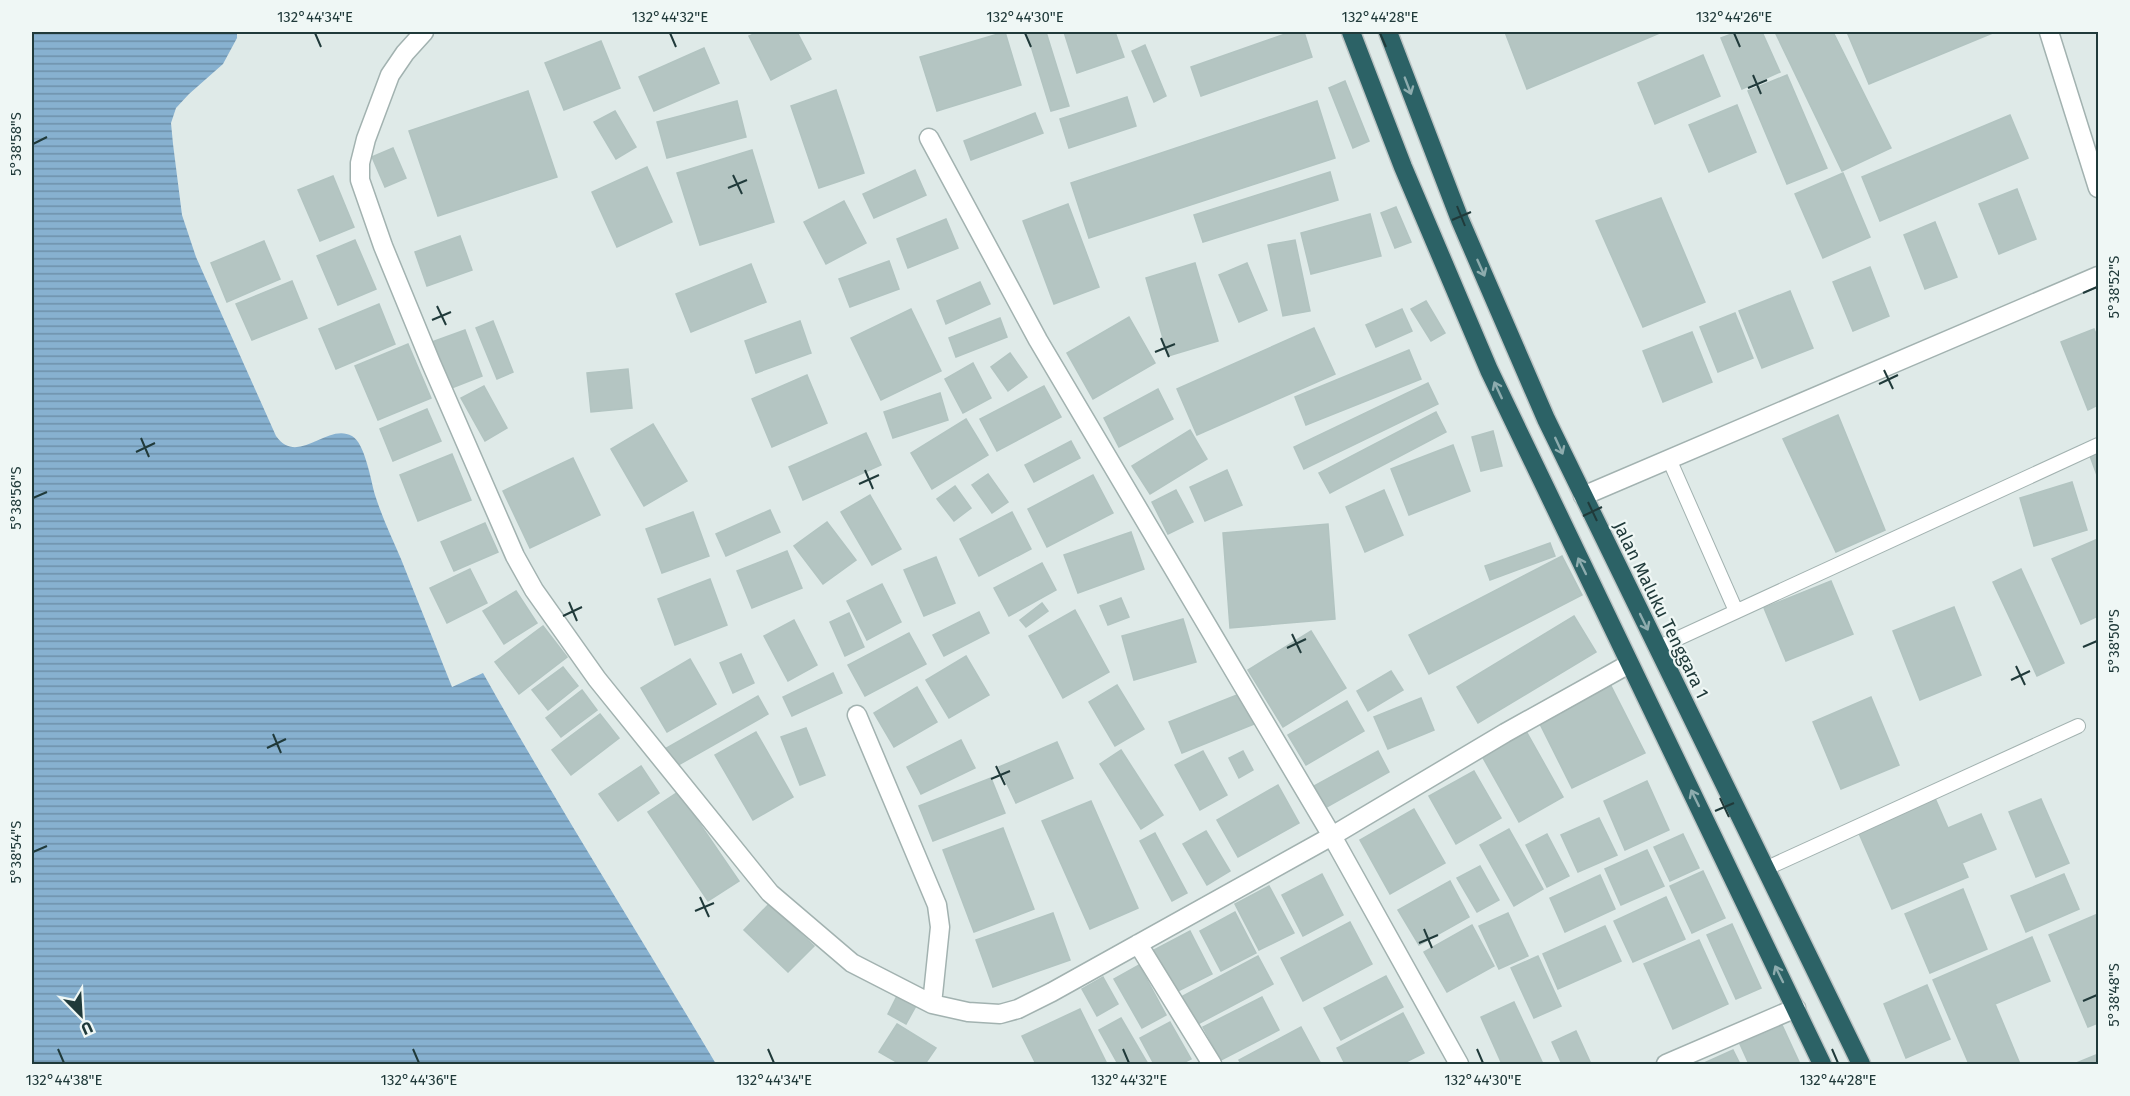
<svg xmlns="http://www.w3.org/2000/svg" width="2130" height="1096" font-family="'Fira Sans',sans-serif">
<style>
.water{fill:url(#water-rules)}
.building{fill:#b4c5c2;stroke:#b2c4c1;stroke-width:1.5}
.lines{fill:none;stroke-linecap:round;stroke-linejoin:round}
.lane-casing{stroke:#a2b2b0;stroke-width:16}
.street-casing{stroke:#a2b2b0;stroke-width:21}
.highway-casing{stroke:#bcc4c4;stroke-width:21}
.lane{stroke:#fff;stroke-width:14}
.street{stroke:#fff;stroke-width:18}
.highway{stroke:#2c6266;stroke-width:18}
.oneway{stroke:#8eacae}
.ticks{fill:none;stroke:#203a3a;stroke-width:2}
.labels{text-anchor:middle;stroke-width:4.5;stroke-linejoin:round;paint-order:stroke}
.street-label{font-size:18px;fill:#203a3a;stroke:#eff7f5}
.neatline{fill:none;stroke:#203a3a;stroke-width:2}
.ticks-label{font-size:15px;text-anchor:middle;fill:#203a3a}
</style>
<defs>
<pattern id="water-rules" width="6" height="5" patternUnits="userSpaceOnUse" patternTransform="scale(1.5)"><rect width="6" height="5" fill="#87b1d0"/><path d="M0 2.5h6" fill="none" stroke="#6e91aa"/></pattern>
</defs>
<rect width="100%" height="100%" fill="#dfeae8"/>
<!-- water -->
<path class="water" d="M32 32H237V38L223 64 189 94 176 108 171 123 173 144 182 215 196 257 276 436C298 467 327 422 352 436 365 443 371 481 375 495 382 517 392 538 401 559 418 602 435 644 452 687L483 673C557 805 639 934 716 1064H32Z"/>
<!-- building -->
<path class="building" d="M758 32H797L811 59 771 80 749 36Z
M1005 32 1021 85 937 111 920 57Z
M1033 32H1046L1069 106 1051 111 1027 33Z
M1064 32H1115L1124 57 1077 73Z
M1291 32H1304L1312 57 1201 96 1191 67Z
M1505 32H1662L1527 89Z
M1737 32H1762L1780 72 1742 89 1721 38Z
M1775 32H1833L1891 148 1842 171Z
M1847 32H1995L1869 84Z
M601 41 620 88 564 110 545 63Z
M1145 45 1166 96 1154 102 1132 51Z
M704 48 719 83 654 111 639 77Z
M1703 55 1720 96 1655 124 1638 83Z
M1787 75 1827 168 1787 184 1748 91Z
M1345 81 1369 141 1353 148 1329 88Z
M836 90 864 173 819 188 791 106Z
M528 91 557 177 438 216 409 131Z
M1127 97 1136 126 1069 148 1060 119Z
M737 101 746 137 667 158 657 122Z
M1317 101 1335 158 1089 238 1071 183Z
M1737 105 1756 152 1709 172 1689 125Z
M615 111 636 147 616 159 594 122Z
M1035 113 1043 133 971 160 964 141Z
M2010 115 2028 158 1880 221 1862 177Z
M393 148 406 178 385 187 372 157Z
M752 150 774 222 700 245 677 173Z
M647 167 672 222 617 247 592 192Z
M915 170 926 195 874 218 863 194Z
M1330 172 1338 200 1203 242 1194 215Z
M1843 173 1870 237 1823 258 1795 194Z
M333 176 354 227 320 241 298 190Z
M2017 189 2036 239 1999 254 1979 204Z
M1661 198 1705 302 1643 327 1596 221Z
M844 201 866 243 826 264 804 222Z
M1068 204 1099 287 1054 304 1023 221Z
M1396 207 1411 242 1395 248 1381 213Z
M1370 214 1381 256 1311 274 1301 233Z
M946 219 958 248 908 268 897 239Z
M1935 222 1957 277 1925 289 1904 235Z
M460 236 472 270 427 286 415 252Z
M355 240 376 289 338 305 317 256Z
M1295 240 1310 311 1283 316 1268 245Z
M264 241 280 279 227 302 211 263Z
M889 261 899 289 850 307 839 279Z
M1195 263 1218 341 1168 356 1146 278Z
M1247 263 1267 310 1239 322 1219 275Z
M751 264 766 302 691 332 676 294Z
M1870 267 1889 316 1853 331 1833 282Z
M292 281 307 318 252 340 236 304Z
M980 282 990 304 946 324 937 301Z
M1790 291 1813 348 1762 368 1739 311Z
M1426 301 1445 333 1431 341 1411 309Z
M379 304 395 344 336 369 319 329Z
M911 309 941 371 881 400 851 338Z
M1402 309 1412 331 1376 347 1366 325Z
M1735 313 1753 358 1718 372 1700 327Z
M1129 317 1155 363 1093 399 1067 353Z
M1000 318 1007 337 956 357 949 338Z
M493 321 513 372 497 379 476 328Z
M800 321 811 353 756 373 745 341Z
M1314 328 1335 374 1197 435 1177 389Z
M2094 329 2098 339V405L2088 410 2061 342Z
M465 330 482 376 449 389 432 342Z
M1692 332 1712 382 1663 402 1643 351Z
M408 344 431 398 378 420 355 366Z
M1409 350 1421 379 1306 425 1295 397Z
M1010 353 1027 377 1008 391 991 367Z
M973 363 991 398 963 413 945 379Z
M628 369 632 408 591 412 587 373Z
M807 375 827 423 772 447 752 399Z
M1428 383 1438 404 1304 469 1294 447Z
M484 386 507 428 485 441 461 398Z
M1044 386 1061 417 997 451 980 419Z
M1158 389 1173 419 1119 447 1104 418Z
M940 393 948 420 893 438 884 412Z
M427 409 441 441 393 461 380 429Z
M1436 412 1446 432 1330 493 1319 473Z
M1838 415 1885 530 1836 552 1783 439Z
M966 419 988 455 932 489 911 453Z
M653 424 687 481 644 506 611 449Z
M1190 430 1207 459 1150 494 1132 466Z
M1493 431 1502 466 1481 471 1472 437Z
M866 433 881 465 803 500 789 467Z
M1071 441 1080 458 1034 482 1025 465Z
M1453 445 1470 491 1409 515 1391 469Z
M2098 453V478L2090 456Z
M452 454 471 500 418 521 400 475Z
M573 458 600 515 530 548 503 491Z
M1227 470 1242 505 1205 521 1190 487Z
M988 474 1008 502 992 513 972 485Z
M1093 475 1113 513 1047 547 1028 509Z
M2072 482 2087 530 2034 546 2020 498Z
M955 486 971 508 954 521 937 499Z
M1176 490 1193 522 1168 534 1152 502Z
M1384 490 1403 535 1365 552 1346 507Z
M870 495 901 549 872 565 841 512Z
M770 510 780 532 726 556 716 534Z
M693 512 709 556 662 573 646 529Z
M1012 512 1031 549 979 576 960 539Z
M827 522 856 560 823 584 794 546Z
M485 523 498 552 454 571 441 542Z
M1328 524 1335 619 1230 628 1223 533Z
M1131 532 1144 569 1078 593 1064 555Z
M2098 539V616L2081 624 2052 559Z
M1550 543 1555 556 1490 580 1485 566Z
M787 551 802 588 752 608 737 571Z
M1562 556 1582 595 1429 674 1409 635Z
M936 557 955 603 924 616 904 570Z
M1042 563 1056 590 1009 616 994 588Z
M470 569 487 603 447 623 430 588Z
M2021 569 2064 663 2037 676 1993 582Z
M710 579 727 625 675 645 658 599Z
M1831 581 1853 634 1786 661 1764 608Z
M882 584 901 622 867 640 847 601Z
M516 591 537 623 504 644 483 611Z
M1121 598 1129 617 1108 625 1100 606Z
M1042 603 1048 611 1026 627 1020 620Z
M1954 607 1981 675 1920 700 1893 631Z
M1075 610 1109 672 1063 698 1029 636Z
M979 612 989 633 944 656 933 635Z
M849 613 864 647 845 656 830 622Z
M1574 616 1596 652 1478 723 1457 687Z
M1183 619 1196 662 1134 680 1122 636Z
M794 620 817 665 788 681 764 636Z
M543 626 567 657 519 694 495 662Z
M1311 631 1346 688 1283 727 1248 670Z
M909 633 926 664 865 696 848 665Z
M741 654 754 683 733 693 720 663Z
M966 656 989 695 949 718 926 680Z
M690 659 716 704 667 732 641 688Z
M563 667 578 686 548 710 532 690Z
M1391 671 1403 690 1368 711 1357 691Z
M833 673 842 693 792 716 783 697Z
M1609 682 1645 753 1572 788 1537 718Z
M1117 685 1144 729 1115 746 1089 702Z
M917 687 937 722 894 747 874 713Z
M582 690 597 710 561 737 546 718Z
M1242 693 1254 724 1182 753 1169 722Z
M758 696 768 714 673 768 663 750Z
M1871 697 1899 765 1841 789 1813 722Z
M1421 698 1434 730 1388 749 1374 717Z
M1347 701 1364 731 1306 765 1288 735Z
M600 714 619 738 571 775 552 750Z
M806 728 825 775 800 785 781 737Z
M1526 731 1563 797 1519 822 1482 756Z
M756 732 793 797 753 820 715 755Z
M961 740 975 768 921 794 907 767Z
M1057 742 1073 778 1016 803 999 767Z
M1121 750 1163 815 1141 829 1100 764Z
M1203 751 1227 795 1200 810 1175 765Z
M1243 751 1253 770 1239 778 1229 758Z
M1378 751 1389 772 1325 808 1314 786Z
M641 766 659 793 618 821 599 794Z
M1474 771 1501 818 1456 844 1429 796Z
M991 778 1005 813 933 841 919 806Z
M1647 781 1669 830 1625 850 1604 801Z
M1278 785 1299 823 1238 857 1217 820Z
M678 792 739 881 708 901 648 812Z
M1934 796 1948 828 1981 814 1996 849 1962 863 1968 877 1892 909 1857 829Z
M2041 799 2069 863 2036 877 2009 812Z
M1091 801 1138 908 1090 929 1042 821Z
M1414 809 1445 863 1390 894 1360 840Z
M1599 818 1617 855 1578 872 1561 835Z
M1003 828 1034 909 974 932 943 850Z
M1509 829 1543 889 1514 906 1480 845Z
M1206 831 1230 871 1207 885 1183 844Z
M1155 833 1187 893 1172 901 1140 841Z
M1547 834 1569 876 1547 887 1526 845Z
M1683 834 1699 868 1670 881 1654 847Z
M1647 850 1664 886 1621 905 1605 869Z
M1480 866 1499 900 1477 912 1457 878Z
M1703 871 1725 918 1692 933 1670 886Z
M1322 874 1343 915 1303 936 1282 895Z
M2064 874 2079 909 2026 932 2011 896Z
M1600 875 1615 909 1565 932 1550 898Z
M1450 881 1469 917 1419 945 1398 910Z
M1269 886 1294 933 1259 950 1235 904Z
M1963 889 1987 949 1930 973 1905 914Z
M1666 897 1685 939 1633 962 1614 921Z
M769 904 814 946 788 972 744 930Z
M1235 912 1256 953 1221 971 1200 931Z
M1053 913 1070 960 993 987 976 940Z
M1508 913 1528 956 1499 969 1479 926Z
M2098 914V1023L2088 1027 2049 935Z
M1350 922 1372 964 1303 1001 1281 958Z
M1732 924 1761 988 1736 999 1707 935Z
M1472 925 1494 966 1447 992 1424 952Z
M1605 926 1621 961 1558 989 1543 954Z
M1190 931 1212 974 1174 993 1152 951Z
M2032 937 2050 981 1995 1004 2020 1064H1969L1933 980Z
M1699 940 1728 1004 1673 1029 1644 964Z
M1258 956 1273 984 1196 1025 1181 997Z
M1538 956 1561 1006 1534 1018 1511 968Z
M1139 965 1166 1015 1142 1028 1114 979Z
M1386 976 1403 1007 1341 1040 1324 1008Z
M1103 977 1118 1004 1097 1016 1082 989Z
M1927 985 1950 1039 1906 1058 1884 1004Z
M898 994 917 1004 906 1024 888 1014Z
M1262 997 1279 1030 1221 1060 1203 1027Z
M1514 1002 1543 1064H1502L1481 1017Z
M1080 1009 1107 1064H1036L1022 1036Z
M1403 1013 1424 1053 1402 1064H1345L1337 1048Z
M1121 1018 1148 1064H1118L1099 1030Z
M1170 1022 1191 1059 1181 1064H1154L1140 1038Z
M897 1024 936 1048 925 1064H900L879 1052Z
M1782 1025 1800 1064H1749L1740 1044Z
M1301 1027 1321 1064H1241L1239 1060Z
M1576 1031 1591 1064H1562L1552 1042Z
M1733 1050 1740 1064H1702Z
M2098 1054V1064H2074Z"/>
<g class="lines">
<defs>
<path id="lane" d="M1669 459 1736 611
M1657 648 2098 445
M1765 869 2078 726"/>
<path id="street" d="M424 32 405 53 390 75 366 139 360 163V180L383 246 431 363 515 556 534 590 597 679 770 893 852 963 932 1004 968 1012 1000 1014 1018 1009 1052 992 1332 836 1038 340 929 138
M2049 32 2098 188
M1583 496 2098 276
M857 715 937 905 940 927 932 1004
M1138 944 1212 1064
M1459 1064 1332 836 1505 733 1629 664
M1666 1064 1796 1008"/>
<path id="highway" d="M1351 32 1403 167 1489 370 1822 1064
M1388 32 1460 220 1546 419 1861 1064"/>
</defs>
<!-- lane casing -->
<use href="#lane" class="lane-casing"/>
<!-- street casing -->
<use href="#street" class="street-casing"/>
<!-- highway casing -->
<use href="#highway" class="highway-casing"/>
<!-- lane -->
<use href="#lane" class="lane"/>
<!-- street -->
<use href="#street" class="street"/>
<!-- highway -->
<use href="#highway" class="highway"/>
</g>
<!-- one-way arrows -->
<defs><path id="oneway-shaft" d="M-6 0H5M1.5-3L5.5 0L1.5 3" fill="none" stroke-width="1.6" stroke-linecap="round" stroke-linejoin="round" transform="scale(1.5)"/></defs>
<g class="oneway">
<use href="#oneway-shaft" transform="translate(1408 86) rotate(69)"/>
<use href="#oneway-shaft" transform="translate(1481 268) rotate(66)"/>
<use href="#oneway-shaft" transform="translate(1498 390) rotate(-115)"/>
<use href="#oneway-shaft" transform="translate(1559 446) rotate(65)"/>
<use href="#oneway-shaft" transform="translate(1582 566) rotate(-116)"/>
<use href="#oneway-shaft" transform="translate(1644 622) rotate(64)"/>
<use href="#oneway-shaft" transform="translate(1695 798) rotate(-116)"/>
<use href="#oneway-shaft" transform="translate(1779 974) rotate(-116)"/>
</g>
<!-- ticks -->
<path class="ticks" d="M315 33 321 47M670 33 676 47M1025 33 1031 47M1380 33 1386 47M1734 33 1740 47M1753 75 1761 94M1748 88 1767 80M33 144 47 137M733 175 742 194M728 188 747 180M1457 206 1465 226M1452 220 1471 212M2083 293 2097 287M437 306 446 325M432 320 451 312M1161 338 1169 357M1155 352 1175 344M1884 370 1893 389M1879 384 1898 375M141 438 149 457M136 452 155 443M865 470 873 489M859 484 879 475M33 498 47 492M1588 502 1597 521M1583 516 1602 507M569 602 577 621M563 616 582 607M1292 634 1301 653M2083 647 2097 641M1287 648 1306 639M2016 666 2025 685M2011 680 2030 671M273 734 281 753M267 748 286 739M996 766 1005 785M991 779 1010 771M1720 798 1729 817M1715 811 1734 803M33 852 47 846M700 897 709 917M695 911 714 903M1424 929 1432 948M1419 943 1438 935M2083 1001 2097 995M58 1049 64 1063M413 1049 419 1063M768 1049 774 1063M1123 1049 1129 1063M1477 1049 1483 1063M1832 1049 1838 1063"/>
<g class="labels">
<!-- street labels -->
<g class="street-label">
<text transform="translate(1661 610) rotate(64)" y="6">Jalan Maluku Tenggara 1</text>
</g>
</g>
<!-- border -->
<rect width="2130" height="1096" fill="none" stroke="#eff7f5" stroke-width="66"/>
<!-- north arrow -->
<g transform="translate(81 1015) rotate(156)" stroke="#eff7f5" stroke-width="4.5" paint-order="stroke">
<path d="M0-4.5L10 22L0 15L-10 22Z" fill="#203a3a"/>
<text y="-9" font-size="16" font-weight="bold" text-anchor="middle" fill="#203a3a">U</text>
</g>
<rect x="33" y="33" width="2064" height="1030" class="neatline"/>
<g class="ticks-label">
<text x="315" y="22">132°44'34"E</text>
<text x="670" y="22">132°44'32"E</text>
<text x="1025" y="22">132°44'30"E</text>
<text x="1380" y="22">132°44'28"E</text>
<text x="1734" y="22">132°44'26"E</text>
<text transform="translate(16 144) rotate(-90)" y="5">5°38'58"S</text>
<text transform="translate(2114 287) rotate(-90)" y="5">5°38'52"S</text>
<text transform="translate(16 498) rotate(-90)" y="5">5°38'56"S</text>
<text transform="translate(2114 641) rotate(-90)" y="5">5°38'50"S</text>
<text transform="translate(16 852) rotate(-90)" y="5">5°38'54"S</text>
<text transform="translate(2114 995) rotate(-90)" y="5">5°38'48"S</text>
<text x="64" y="1085">132°44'38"E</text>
<text x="419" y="1085">132°44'36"E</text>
<text x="774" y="1085">132°44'34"E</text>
<text x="1129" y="1085">132°44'32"E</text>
<text x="1483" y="1085">132°44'30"E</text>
<text x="1838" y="1085">132°44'28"E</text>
</g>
</svg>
